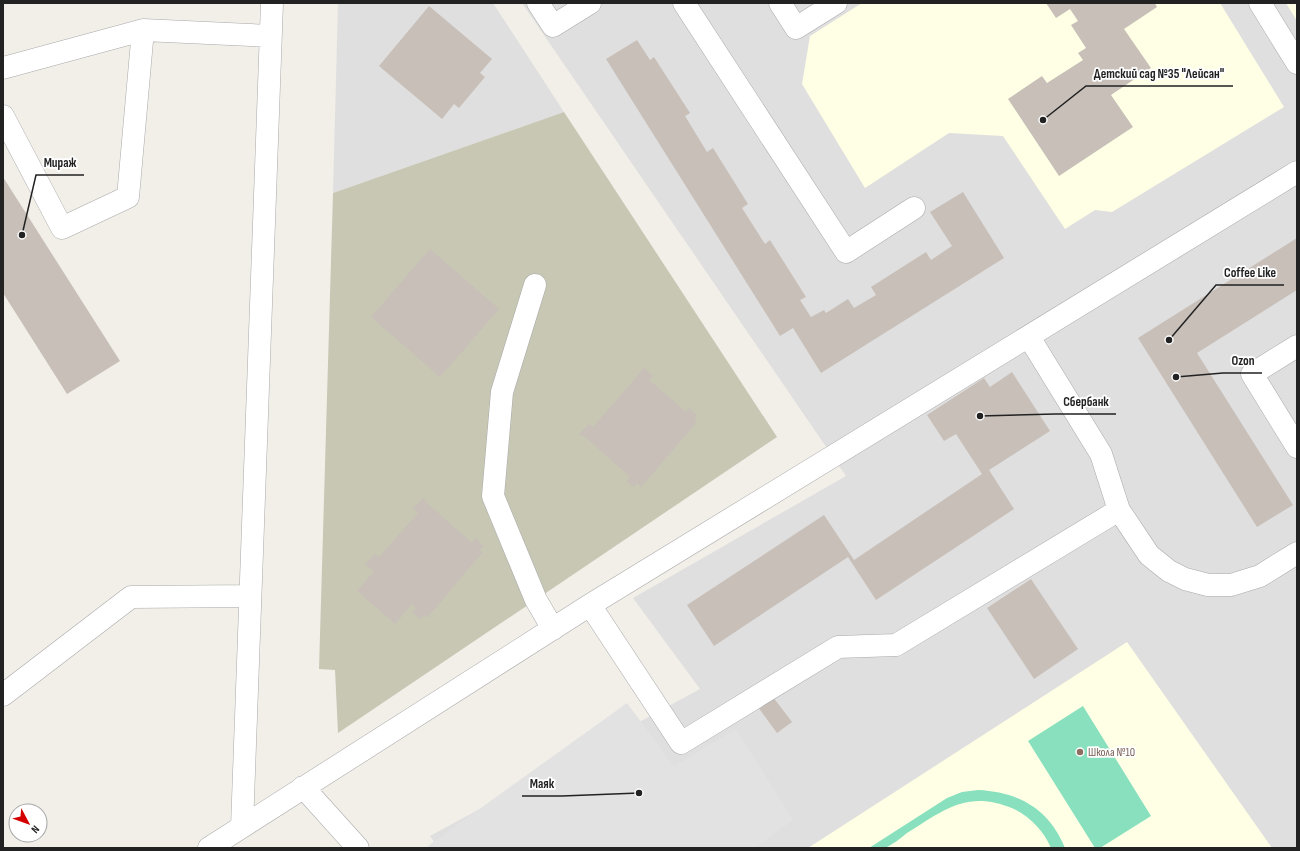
<svg xmlns="http://www.w3.org/2000/svg" width="1300" height="851" font-family="'Sofia Sans Condensed',sans-serif">
<style>
.residential{fill:#e0dfdf}
.education{fill:#ffffe5}
.construction{fill:#c7c7b4}
.pitch{fill:#88e0be}
.parking{fill:#e2e2e2}
.building{fill:#c7bfb8}
.lines{fill:none;stroke-linecap:round;stroke-linejoin:round}
.minor-casing{stroke:#a9a9a9;stroke-width:23}
.minor{stroke:#fff;stroke-width:22}
.education-dot{fill:#8d6e63;stroke:#fff;stroke-width:1.5}
.labels{text-anchor:middle;stroke-width:3.5;stroke-linejoin:round;paint-order:stroke}
.education-label{font-size:12px;fill:#785e54;stroke:#fff;text-anchor:start}
.leader{fill:none;stroke:#222;stroke-width:1.5}
.callout-dot{fill:#222;stroke:#fff;stroke-width:1.5}
.callout-label{font-size:13px;text-anchor:middle;font-weight:bold;fill:#222;stroke:#fff;stroke-width:3.5;stroke-linejoin:round;paint-order:stroke}
</style>
<rect width="100%" height="100%" fill="#f2efe9"/>
<!-- residential -->
<path class="residential" d="M338 3H493L564 112 333 193Z
M522 3H1297V848H438L430 836 700 689 633 598 846 476Z"/>
<!-- education -->
<path class="education" d="M862 3H1220L1284 107 1112 212 1095 210 1065 229 1003 136 949 133 865 188 802 84 810 36Z
M1286 3H1297V21Z
M1127 642 1272 848H808L1104 657Z"/>
<!-- construction -->
<path class="construction" d="M564 112 777 437 338 733 335 670 319 669 333 193Z"/>
<!-- pitch -->
<path class="pitch" d="M1083 706 1151 816 1100 848H1095L1028 741Z
M978 790C1019 792 1049 809 1065 848H1051C1044 831 1030 817 1014 809 968 789 944 810 907 833 902 837 890 847 884 848 880 849 874 848 869 848L947 798 962 792Z"/>
<!-- parking -->
<path class="parking" d="M627 703 674 766 736 729 793 820 754 848H429L428 846Z"/>
<!-- building -->
<path class="building" d="M1046 3H1155L1157 7 1124 29 1151 68 1111 95 1133 127 1059 176 1008 99 1042 76 1047 83 1083 60 1078 53 1086 48 1071 25 1078 21 1070 9 1056 18Z
M429 6 492 59 480 73 485 77 459 108 454 104 442 119 379 66Z
M637 40 650 60 654 57 690 113 685 116 707 152 713 148 748 204 742 208 765 244 770 240 806 297 800 300 811 317 824 310 826 313 848 299 854 308 876 295 871 287 926 252 931 260 952 246 930 212 963 192 1004 258 821 373 793 328 780 336 606 59Z
M3 177 120 361 67 394 3 293Z
M1297 238V290L1197 353 1293 505 1257 527 1138 338Z
M430 249 499 309 440 377 371 317Z
M644 368 653 376 649 380 686 412 689 408 697 415 694 419 697 422 641 487 637 483 634 487 626 481 630 477 584 436 579 435 589 424 593 427Z
M1012 372 1050 431 989 470 1014 509 876 600 848 557 714 646 687 605 824 515 854 560 982 474 956 434 944 441 927 415 984 378 990 387Z
M423 498 427 503 472 543 476 538 484 546 480 550 483 552 427 618 424 615 420 619 412 612 416 608 412 604 395 624 357 591 374 571 365 565 375 553 379 557 418 513 413 509Z
M1031 579 1078 649 1034 679 987 608Z
M773 697 792 722 777 733 758 707Z"/>
<g class="lines">
<defs>
<path id="minor" d="M538 3 553 26 590 3
M684 3 846 252 914 208
M780 3 796 28 836 3
M1260 3 1297 63
M3 68 143 30
M3 116 62 228 128 197 143 30 270 36
M535 285 502 392 493 496 536 600 553 629
M1029 337 1101 454 1119 510 1149 555 1169 571 1185 579 1208 585H1231L1260 576 1297 553
M1297 346 1252 374 1297 447
M590 605 681 743 838 647 896 645 1119 510
M3 695 131 597 250 596
M303 787 358 848
M242 827 272 3
M209 848 590 605 1297 172"/>
</defs>
<!-- minor casing -->
<use href="#minor" class="minor-casing"/>
<!-- minor -->
<use href="#minor" class="minor"/>
</g>
<!-- markers -->
<circle class="education-dot" cx="1080" cy="752" r="4"/>
<g class="labels">
<!-- education labels -->
<g class="education-label">
<text x="1088" y="756">Школа №10</text>
</g>
</g>
<!-- callouts -->
<path class="leader" d="M1043 120L1086 86H1233M22 235L36 175H84M1169 340L1216 285H1284M1176 377L1223 373H1262M980 416L1055 414H1116M639 793L562 796H522"/>
<g class="callout-dot">
<circle cx="1043" cy="120" r="4"/>
<circle cx="22" cy="235" r="4"/>
<circle cx="1169" cy="340" r="4"/>
<circle cx="1176" cy="377" r="4"/>
<circle cx="980" cy="416" r="4"/>
<circle cx="639" cy="793" r="4"/>
</g>
<g class="callout-label">
<text x="1159" y="78">Детский сад №35 "Лейсан"</text>
<text x="60" y="167">Мираж</text>
<text x="1250" y="277">Coffee Like</text>
<text x="1243" y="365">Ozon</text>
<text x="1086" y="406">Сбербанк</text>
<text x="542" y="788">Маяк</text>
</g>
<!-- border -->
<rect width="1300" height="851" fill="none" stroke="#222222" stroke-width="8"/>
<!-- north arrow -->
<g transform="translate(28 823) rotate(131)"><circle r="19" fill="#ffffff" stroke="#a7a7a7"/>
<path d="M0-3L7 15L0 10L-7 15Z" fill="#d40000"/>
<text y="-6" font-size="11" font-weight="bold" text-anchor="middle" fill="#222222">N</text>
</g>
</svg>
